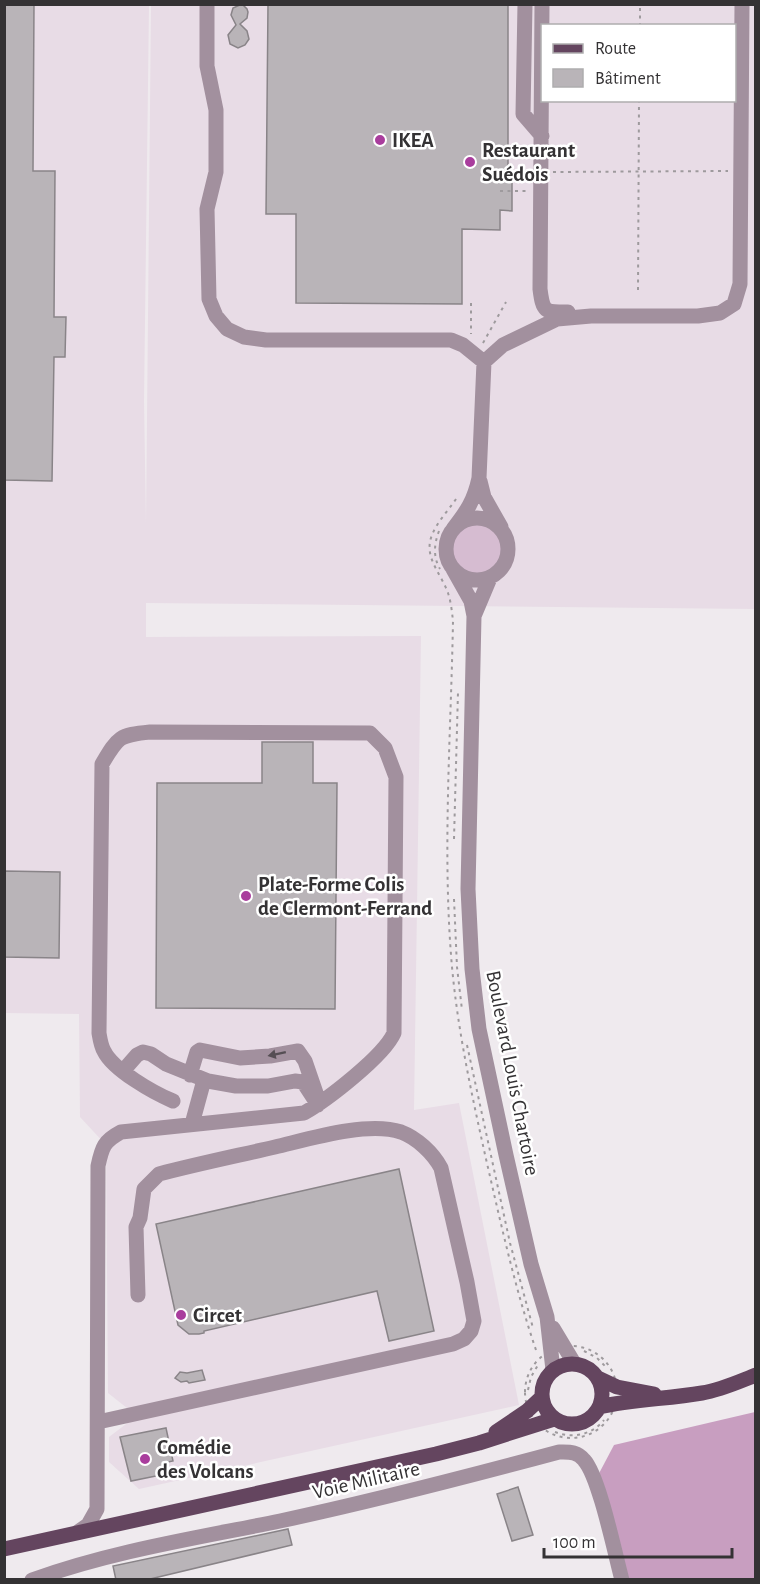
<svg xmlns="http://www.w3.org/2000/svg" width="760" height="1584" font-family="'Alegreya Sans',sans-serif">
<style>
.built{fill:#e8dce6;fill-rule:evenodd}
.green{fill:#d6bcd1}
.forest{fill:#c89ec0}
.building{fill:#b9b4b8;stroke:#898488;stroke-width:1.5}
.lines{fill:none;stroke-linecap:round;stroke-linejoin:round}
.path{stroke:#9e9a9d;stroke-width:2;stroke-dasharray:3 4.5;stroke-linecap:butt}
.minor{stroke:#a2909e;stroke-width:15}
.major{stroke:#64455f;stroke-width:15}
.oneway{fill:#554e54}
.poi-dot{fill:#a93d9d;stroke:#fff;stroke-width:2}
.labels{text-anchor:middle;stroke-width:5;stroke-linejoin:round;paint-order:stroke}
.poi-label{font-size:21px;font-weight:bold;fill:#343234;stroke:#fff;text-anchor:start}
.street-label{font-size:21px;fill:#343234;stroke:#fff}
</style>
<rect width="100%" height="100%" fill="#efeaee"/>
<!-- built -->
<path class="built" d="M5 5H149L144 401 146 523 151 5H755V609L146 603V637L421 636 414 1110 459 1103 519 1405 139 1489 109 1462V1437L130 1421 127 1408 108 1393 106 1145 80 1117 79 1014 5 1013ZM542 26H734V100H542Z"/>
<!-- green -->
<path class="green" d="M451 549a26 26 0 1 1 52 0a26 26 0 1 1-52 0Z"/>
<!-- forest -->
<path class="forest" d="M755 1412V1579H622L595 1481 614 1445Z"/>
<!-- building -->
<path class="building" d="M4 4H34L33 171H55L54 317H66L65 357H54L52 481 4 480Z
M242 4 247 9 248 12 247 18 240 24 247 31 249 39 245 45 238 48 230 44 228 35 236 25 231 15 233 8Z
M268 4H508V169H512V211L500 210V230L462 229V304L296 303V214H266Z
M262 742H313V783H337L335 1009 156 1008 157 783H262Z
M4 871 60 872 59 958 4 957Z
M399 1169 434 1331 389 1341 377 1291 204 1331V1333L199 1334H189L178 1325 156 1224Z
M202 1370 205 1380 189 1383 187 1381 181 1382 175 1378 180 1372 187 1373Z
M166 1428 173 1461 163 1463 166 1474 131 1481 120 1437Z
M518 1487 533 1535 512 1541 497 1494Z
M288 1529 292 1545 146 1580H116L113 1566Z"/>
<g class="lines">
<!-- path -->
<path class="path" d="M640 26V4
M553 172 728 171
M500 191H527
M638 290 639 100
M471 303V334
M483 343 506 302
M456 499C448 511 437 522 432 535 423 557 441 573 448 593 451 602 452 612 453 621 451 734 442 854 452 967 458 1032 472 1096 486 1159 501 1224 515 1289 537 1353
M439 531C434 544 433 557 440 569
M454 839 458 692
M454 899 457 967 462 1010
M467 1045 510 1243 533 1328
M525 1392a46 46 0 1 1 92 0a46 46 0 1 1-92 0Z
M584 1351 597 1358 606 1367
M528 1390 531 1377 538 1365
M555 1432C572 1439 592 1435 604 1420"/>
<!-- minor -->
<path class="minor" d="M207 4V66L216 110V172L207 209 209 299 216 316 227 329 244 337 266 340H451L463 345 484 362
M525 4 523 114 542 136
M542 4 540 289C543 313 545 312 568 312
M480 481 484 497 501 527
M446 549a31 31 0 1 1 62 0a31 31 0 1 1-62 0Z
M453 529C467 511 474 501 479 478L484 362 503 345 557 319 591 316H698L720 313 734 304 740 284 742 4
M453 569 471 601 474 616 468 889 472 969 479 1029 506 1155 531 1264 547 1317 553 1370
M474 616 490 578
M123 1071 137 1055 143 1052 151 1054 166 1064 208 1081 236 1086H268L295 1081 303 1082 318 1105
M190 1075 197 1052 200 1050 240 1058 270 1056 298 1051 305 1061 316 1093
M192 1124 204 1080
M553 1328 574 1363
M98 1422 453 1344 464 1339 471 1331 474 1321 467 1282 441 1168C433 1153 417 1138 401 1132 367 1121 309 1139 275 1147 236 1156 197 1164 159 1174L144 1189 140 1218 136 1227 138 1295
M78 1532 88 1525 97 1509 98 1166C102 1147 104 1141 121 1132L304 1113C327 1100 384 1056 394 1033L396 777 385 748 370 733 150 732C119 735 118 737 102 764L99 1033C100 1039 101 1046 104 1051 113 1070 154 1093 173 1101
M32 1580C112 1551 197 1538 280 1521 374 1501 466 1477 559 1452 569 1452 577 1451 584 1460 599 1476 615 1554 622 1580"/>
<!-- major -->
<path class="major" d="M542 1394a30 30 0 1 1 60 0a30 30 0 1 1-60 0Z
M598 1378 617 1387 654 1394
M599 1407C633 1399 668 1399 702 1393 721 1390 738 1382 756 1375
M496 1432 527 1411 541 1398
M4 1549 436 1454 479 1443 554 1419"/>
</g>
<!-- one-way arrows -->
<defs><path id="oneway-solid" d="M-6-.8H1V-3.2L6.5 0L1 3.2V.8H-6Z" transform="scale(1.5)"/></defs>
<use class="oneway" href="#oneway-solid" transform="translate(277 1054) rotate(168)"/>
<!-- markers -->
<g class="poi-dot">
<circle cx="380" cy="140" r="6"/>
<circle cx="470" cy="162" r="6"/>
<circle cx="246" cy="896" r="6"/>
<circle cx="181" cy="1315" r="6"/>
<circle cx="145" cy="1459" r="6"/>
</g>
<g class="labels">
<!-- poi labels -->
<g class="poi-label">
<text x="392" y="147">IKEA</text>
<text x="482" y="157">Restaurant<tspan x="482" dy="24">Suédois</tspan></text>
<text x="258" y="891">Plate-Forme Colis<tspan x="258" dy="24">de Clermont-Ferrand</tspan></text>
<text x="193" y="1322">Circet</text>
<text x="157" y="1454">Comédie<tspan x="157" dy="24">des Volcans</tspan></text>
</g>
<!-- street labels -->
<g class="street-label">
<text transform="translate(513 1073) rotate(79)" y="7">Boulevard Louis Chartoire</text>
<text transform="translate(366 1480) rotate(-13)" y="7">Voie Militaire</text>
</g>
</g>
<!-- border -->
<rect width="760" height="1584" fill="none" stroke="#343234" stroke-width="12"/>
<!-- legend -->
<rect x="541" y="24" width="195" height="78" fill="#ffffff" stroke="#aeadae" stroke-width="1.5"/>
<rect x="553" y="44" width="30" height="9" fill="#64455f" stroke="#aeadae" stroke-width="1.5"/>
<text x="595" y="54" font-size="18" fill="#343234">Route</text>
<rect x="553" y="69" width="30" height="18" fill="#b9b4b8" stroke="#aeadae" stroke-width="1.5"/>
<text x="595" y="84" font-size="18" fill="#343234">Bâtiment</text>
<!-- scale -->
<path d="M544 1548v9h188v-9" fill="none" stroke="#343234" stroke-width="3"/>
<text x="553" y="1548" font-size="18" fill="#343234" stroke="#ffffff" stroke-width="4.5" paint-order="stroke">100 m</text>
</svg>
